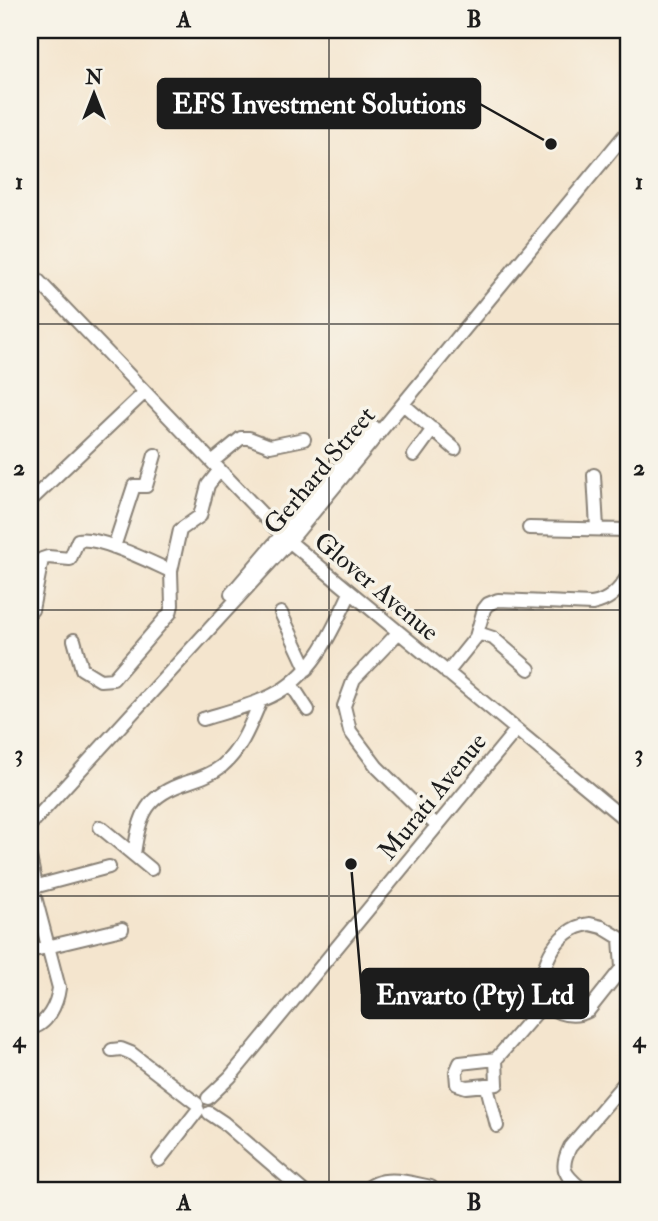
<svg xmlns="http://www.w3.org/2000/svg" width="658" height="1221" font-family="'IM FELL Double Pica',serif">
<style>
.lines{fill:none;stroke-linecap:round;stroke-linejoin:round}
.minor-casing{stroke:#888075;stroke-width:16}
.minor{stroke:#fff;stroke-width:12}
.grid{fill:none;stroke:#1c1c1c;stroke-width:2;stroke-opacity:0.55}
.labels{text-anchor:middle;stroke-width:7;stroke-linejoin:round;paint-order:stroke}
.street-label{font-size:26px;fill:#1c1c1c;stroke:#f7f3e8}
.leader{fill:none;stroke:#1c1c1c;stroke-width:2.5}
.callout-dot{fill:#1c1c1c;stroke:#f7f3e8;stroke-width:2.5}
.callout{fill:#1c1c1c;stroke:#1c1c1c;stroke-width:2.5}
.callout-label{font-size:28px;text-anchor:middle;font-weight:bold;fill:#fff}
.neatline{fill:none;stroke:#1c1c1c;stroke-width:2.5}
.grid-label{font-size:23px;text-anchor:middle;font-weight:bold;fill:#1c1c1c}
</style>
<rect width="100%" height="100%" fill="#f7f3e8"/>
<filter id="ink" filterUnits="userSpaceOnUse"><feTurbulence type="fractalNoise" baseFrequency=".0143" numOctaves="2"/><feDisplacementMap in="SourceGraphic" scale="14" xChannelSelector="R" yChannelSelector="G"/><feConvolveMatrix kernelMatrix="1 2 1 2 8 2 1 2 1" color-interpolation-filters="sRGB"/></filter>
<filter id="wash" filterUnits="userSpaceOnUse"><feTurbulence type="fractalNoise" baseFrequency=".00686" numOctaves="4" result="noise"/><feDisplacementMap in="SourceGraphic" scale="28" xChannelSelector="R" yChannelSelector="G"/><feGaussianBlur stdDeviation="1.57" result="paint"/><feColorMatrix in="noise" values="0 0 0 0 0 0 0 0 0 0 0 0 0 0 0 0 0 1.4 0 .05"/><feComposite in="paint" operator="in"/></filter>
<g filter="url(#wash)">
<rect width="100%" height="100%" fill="#f4e5ce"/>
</g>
<g filter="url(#ink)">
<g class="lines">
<defs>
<path id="minor" d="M30 272 284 537 628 822
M403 404 455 449
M414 455 433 429
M212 462 241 438H249L270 446 304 439
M594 475 597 528
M30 501 145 392
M529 528 628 530
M114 547 134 486H146L155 455
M231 594 374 427
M32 610 42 559 48 557 70 559 78 540C99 536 150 562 171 571L180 530 200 516 208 485 219 471
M281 613 307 669
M398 633 354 679 344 706 350 731 377 767 437 826
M478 633 493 638 529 669
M74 640 82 669 100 680 113 679 170 613 172 605 171 571
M447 673 476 637 484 609 488 604 498 600 592 604C609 601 620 590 628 575
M291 684 308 710
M203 719C226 712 250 706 271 696 313 676 332 632 350 593
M30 825 289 542 628 131
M100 827 151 869
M134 854C140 813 146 795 188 782 200 778 212 774 222 766 242 749 251 723 261 700
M30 857 36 886 34 893
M30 885 34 893 59 988C57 1004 47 1026 30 1028
M30 888 109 867
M590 924 602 927 620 938 622 968 588 1011C572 1019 558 1014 544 1004 535 973 554 928 590 924Z
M30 951 122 929
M112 1050 121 1049 131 1053 197 1104
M496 1059 497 1084 466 1087 457 1084 456 1072 460 1063 496 1059 544 1004
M487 1087 497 1126
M208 1098 230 1077 516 730
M209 1113 224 1123 303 1191
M159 1160 198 1110
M365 1191C381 1173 411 1183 431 1187
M584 1191C566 1175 558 1171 570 1147L628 1079"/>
</defs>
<!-- minor casing -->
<use href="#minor" class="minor-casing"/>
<!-- minor -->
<use href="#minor" class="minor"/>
</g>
</g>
<!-- grid -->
<path class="grid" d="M329 30V1191M30 324H628M30 610H628M30 896H628"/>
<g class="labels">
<!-- street labels -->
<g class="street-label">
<text transform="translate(319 470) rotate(-50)" y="9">Gerhard Street</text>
<text transform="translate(377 586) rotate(40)" y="9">Glover Avenue</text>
<text transform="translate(432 796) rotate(-51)" y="9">Murati Avenue</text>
</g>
</g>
<!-- callouts -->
<path class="leader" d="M551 144L480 104M351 864L362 994"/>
<g class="callout-dot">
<circle cx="551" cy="144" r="7"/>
<circle cx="351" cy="864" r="7"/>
</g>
<g class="callout">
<rect x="158" y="79" width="322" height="49" rx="7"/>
<rect x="362" y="969" width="226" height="49" rx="7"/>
</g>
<g class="callout-label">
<text x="319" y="113">EFS Investment Solutions</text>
<text x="475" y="1004">Envarto (Pty) Ltd</text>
</g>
<!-- margin -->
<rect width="658" height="1221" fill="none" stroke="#f7f3e8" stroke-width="77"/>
<!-- north arrow -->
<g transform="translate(94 94)" stroke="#f7f3e8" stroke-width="5" paint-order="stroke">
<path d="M0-5L12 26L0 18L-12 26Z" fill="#1c1c1c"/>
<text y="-10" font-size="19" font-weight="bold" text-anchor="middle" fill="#1c1c1c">N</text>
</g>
<rect x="38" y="38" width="582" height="1144" class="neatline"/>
<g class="grid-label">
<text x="184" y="27">A</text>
<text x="474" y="27">B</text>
<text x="19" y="189">1</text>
<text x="639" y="189">1</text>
<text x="19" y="475">2</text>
<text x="639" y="475">2</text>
<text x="19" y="761">3</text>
<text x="639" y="761">3</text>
<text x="19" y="1047">4</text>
<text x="639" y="1047">4</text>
<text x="184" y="1210">A</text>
<text x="474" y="1210">B</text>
</g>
</svg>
